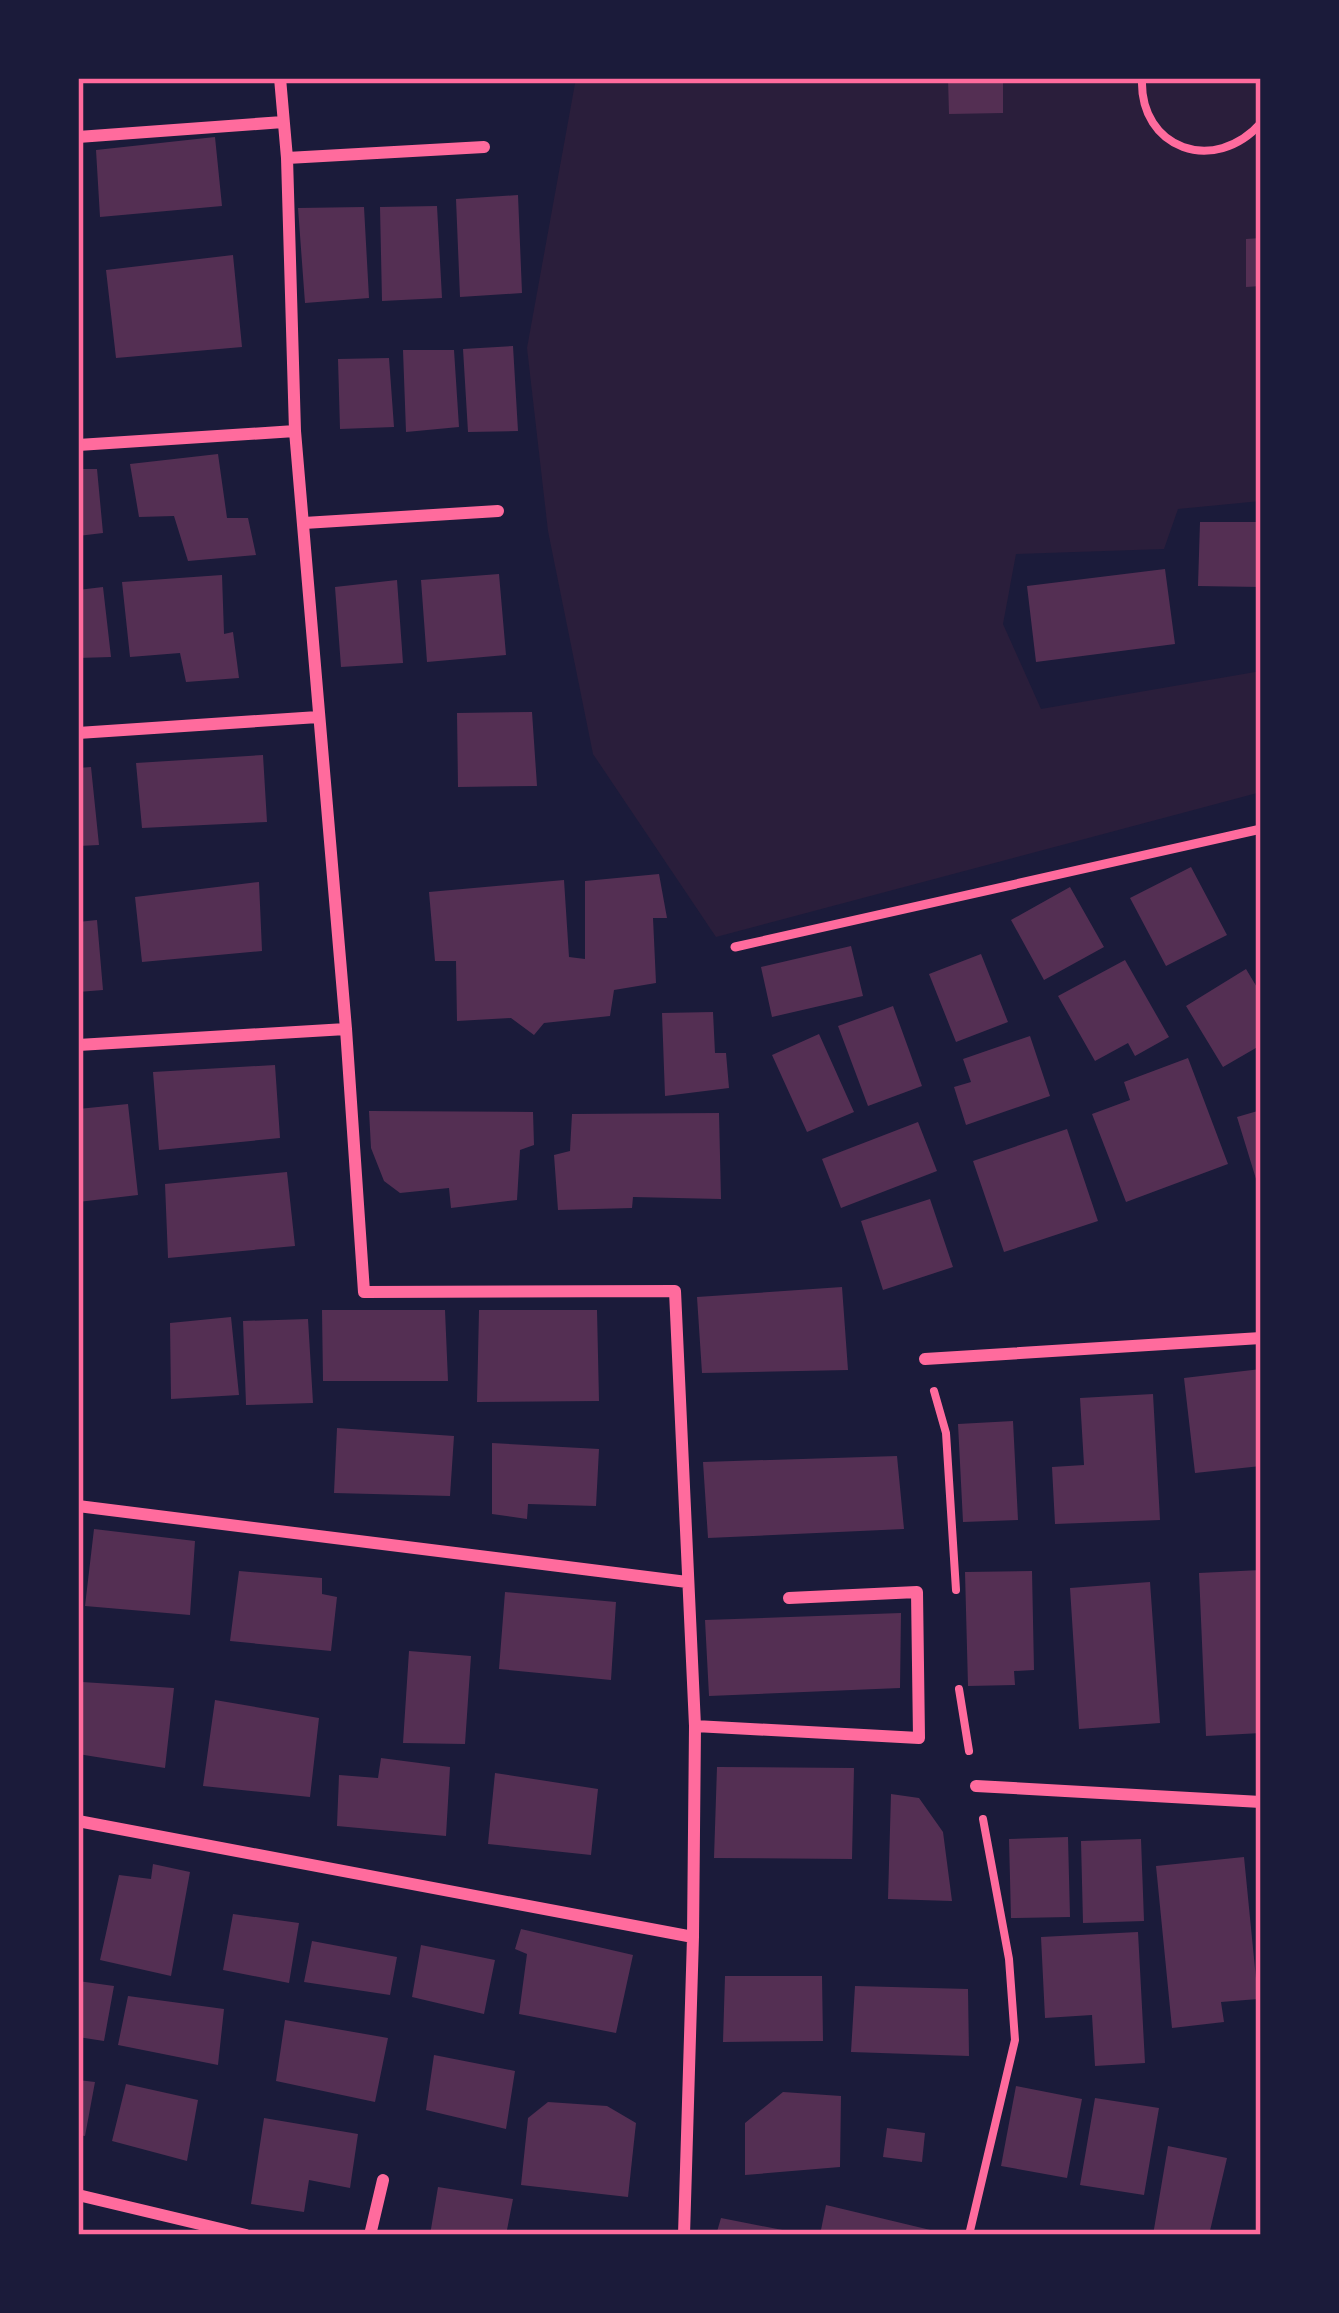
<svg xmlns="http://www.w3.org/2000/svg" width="1339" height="2313" font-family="'Varela Round',sans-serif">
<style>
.green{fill:#2a1e3b}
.building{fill:#542f53}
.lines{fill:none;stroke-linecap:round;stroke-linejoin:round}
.path{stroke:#ff6b9d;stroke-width:8}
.service{stroke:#ff6b9d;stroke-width:9}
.minor{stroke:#ff6b9d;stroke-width:12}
.neatline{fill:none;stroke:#ff6b9d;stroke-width:4.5}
</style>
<rect width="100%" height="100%" fill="#1b1b3a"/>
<!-- green -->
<path class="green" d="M576 78H1261V501L1178 509 1164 549 1016 554 1003 624 1041 709 1261 671V792L716 937 593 754 548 531 527 348Z"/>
<!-- building -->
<path class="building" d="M948 78H1003V113L949 114Z
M215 137 222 206 100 217 96 150Z
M518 195 522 293 460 297 456 199Z
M437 206 442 298 382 301 380 207Z
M364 207 369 298 305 303 298 208Z
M1261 238V286L1246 287V239Z
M233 255 242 347 116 358 106 270Z
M513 346 518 431 468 432 463 349Z
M403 350H454L459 427 406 432Z
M389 358 394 427 340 429 338 359Z
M218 454 227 518H248L256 555 188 561 174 516 139 517 130 464Z
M78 469H97L103 533 78 536Z
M1200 522H1261V587L1198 586Z
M1165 569 1175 644 1036 662 1027 586Z
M499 574 506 655 427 662 421 580Z
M222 575 224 634 233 632 239 678 186 682 180 653 130 657 122 582Z
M397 580 403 663 341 667 335 587Z
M103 587 111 657 78 658V590Z
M532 712 537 786 458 787 457 713Z
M263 755 267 822 142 828 136 763Z
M91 767 99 845 78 846V768Z
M1191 867 1227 935 1166 966 1130 898Z
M659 874 667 918H653L656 983 614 990 610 1016 544 1023 534 1035 511 1018 457 1021 456 961H435L429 892 564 880 569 957 585 959V881Z
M259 882 262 951 142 962 135 897Z
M1070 887 1104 947 1044 980 1011 920Z
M97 920 103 990 78 992V922Z
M851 946 863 996 772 1017 761 967Z
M981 954 1008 1022 956 1042 929 974Z
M1125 960 1169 1037 1135 1056 1128 1043 1095 1061 1058 996Z
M1246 969 1261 994V1045L1223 1067 1186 1006Z
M893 1006 922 1086 868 1106 838 1026Z
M713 1012 715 1053H726L729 1088 665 1096 662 1013Z
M819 1034 854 1112 807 1132 772 1055Z
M1030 1036 1050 1096 966 1125 954 1087 971 1082 963 1059Z
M1188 1058 1228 1164 1126 1202 1092 1114 1130 1100 1124 1082Z
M275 1065 280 1138 159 1150 153 1072Z
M128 1104 138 1195 78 1202V1109Z
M1261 1110V1192H1260L1237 1117Z
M369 1111 533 1112 534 1145 520 1150 517 1200 451 1208 449 1188 400 1193 384 1181 371 1148Z
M719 1113 721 1199 633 1197 632 1208 558 1210 554 1155 570 1151 572 1114Z
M918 1122 937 1171 841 1208 822 1159Z
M1067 1129 1098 1221 1004 1252 973 1161Z
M287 1172 295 1246 168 1258 165 1184Z
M930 1199 953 1267 883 1290 861 1221Z
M842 1287 848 1370 702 1373 697 1297Z
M322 1310H445L448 1381H323Z
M479 1310H597L599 1401 477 1402Z
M231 1317 239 1395 171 1399 170 1323Z
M308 1319 313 1403 246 1405 243 1321Z
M1261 1369V1466L1195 1473 1184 1378Z
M1153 1394 1160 1520 1055 1524 1052 1467 1084 1465 1080 1398Z
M1013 1421 1018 1520 963 1522 958 1424Z
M337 1428 454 1436 450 1496 334 1493Z
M492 1443 599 1449 596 1506 528 1504 527 1519 492 1514Z
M897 1456 904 1529 708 1538 703 1462Z
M94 1529 195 1541 190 1615 85 1606Z
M1261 1570V1733L1206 1736 1199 1573Z
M239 1571 322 1578V1594L337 1597 331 1651 230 1641Z
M1032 1571 1034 1670 1014 1671 1015 1685 968 1686 965 1572Z
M1150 1582 1160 1723 1079 1729 1070 1588Z
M505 1592 616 1602 611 1680 499 1669Z
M901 1613 900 1688 709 1696 705 1620Z
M409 1651 471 1656 465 1744 403 1743Z
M82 1682 174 1688 165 1768 78 1754Z
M215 1700 319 1718 310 1797 203 1786Z
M381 1758 450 1767 446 1836 337 1826 339 1775 378 1778Z
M717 1767 854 1768 852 1859 714 1858Z
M495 1773 598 1789 591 1855 488 1844Z
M891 1794 919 1798 943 1832 952 1901 888 1899Z
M1068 1837 1070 1917 1011 1918 1009 1839Z
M1141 1839 1144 1921 1083 1923 1081 1841Z
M1244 1857 1258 1999 1221 2002 1224 2022 1172 2028 1156 1866Z
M153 1864 190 1872 171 1976 100 1960 119 1875 151 1879Z
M233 1914 299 1923 289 1983 223 1970Z
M521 1929 633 1955 616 2033 519 2014 527 1954 515 1949Z
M1138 1932 1145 2063 1095 2066 1092 2015 1045 2018 1041 1937Z
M312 1941 397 1957 390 1995 304 1982Z
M421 1945 495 1960 484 2014 412 1997Z
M725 1976H822L823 2041 723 2042Z
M78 1981 114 1986 104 2041 78 2037Z
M855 1986 968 1989 969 2056 851 2052Z
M128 1996 224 2009 218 2065 118 2045Z
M285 2020 388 2038 375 2102 276 2081Z
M434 2055 515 2071 506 2129 426 2110Z
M78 2080 95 2082 85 2136 78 2135Z
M126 2084 198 2100 187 2161 112 2141Z
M1016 2086 1082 2099 1067 2178 1001 2166Z
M783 2092 841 2096 840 2167 745 2175V2123Z
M1095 2098 1159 2108 1144 2195 1080 2185Z
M548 2102 607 2106 636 2123 628 2197 521 2185 528 2118Z
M264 2118 358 2134 350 2188 309 2180 304 2212 251 2204Z
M887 2128 925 2133 922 2162 883 2157Z
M1168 2146 1227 2158 1209 2235H1153Z
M438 2187 513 2199 506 2235H430Z
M826 2205 943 2233V2235H820Z
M721 2218 798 2233V2235H716Z"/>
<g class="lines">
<!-- path -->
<path class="path" d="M1142 78C1139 150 1215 175 1261 123
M934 1391 946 1433 956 1590
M959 1689 969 1751
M969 2235 1015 2040 1009 1959 983 1819"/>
<!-- service -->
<path class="service" d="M735 947 1261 829"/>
<!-- minor -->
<path class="minor" d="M78 137 283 122
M287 158 484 147
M78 445 295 431
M304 523 498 511
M78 733 318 717
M346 1029 364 1292 675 1291 695 1726 693 1937 684 2235
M78 1045 346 1029 295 431 287 158 280 78
M925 1359 1261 1338
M78 1506 687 1582
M695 1726 919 1738 917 1592 789 1598
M976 1786 1261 1802
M78 1821 693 1937
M78 2195 246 2235
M370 2235 383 2180"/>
</g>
<!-- border -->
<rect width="1339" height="2313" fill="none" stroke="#1b1b3a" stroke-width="162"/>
<rect x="81" y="81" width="1177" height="2151" class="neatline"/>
</svg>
